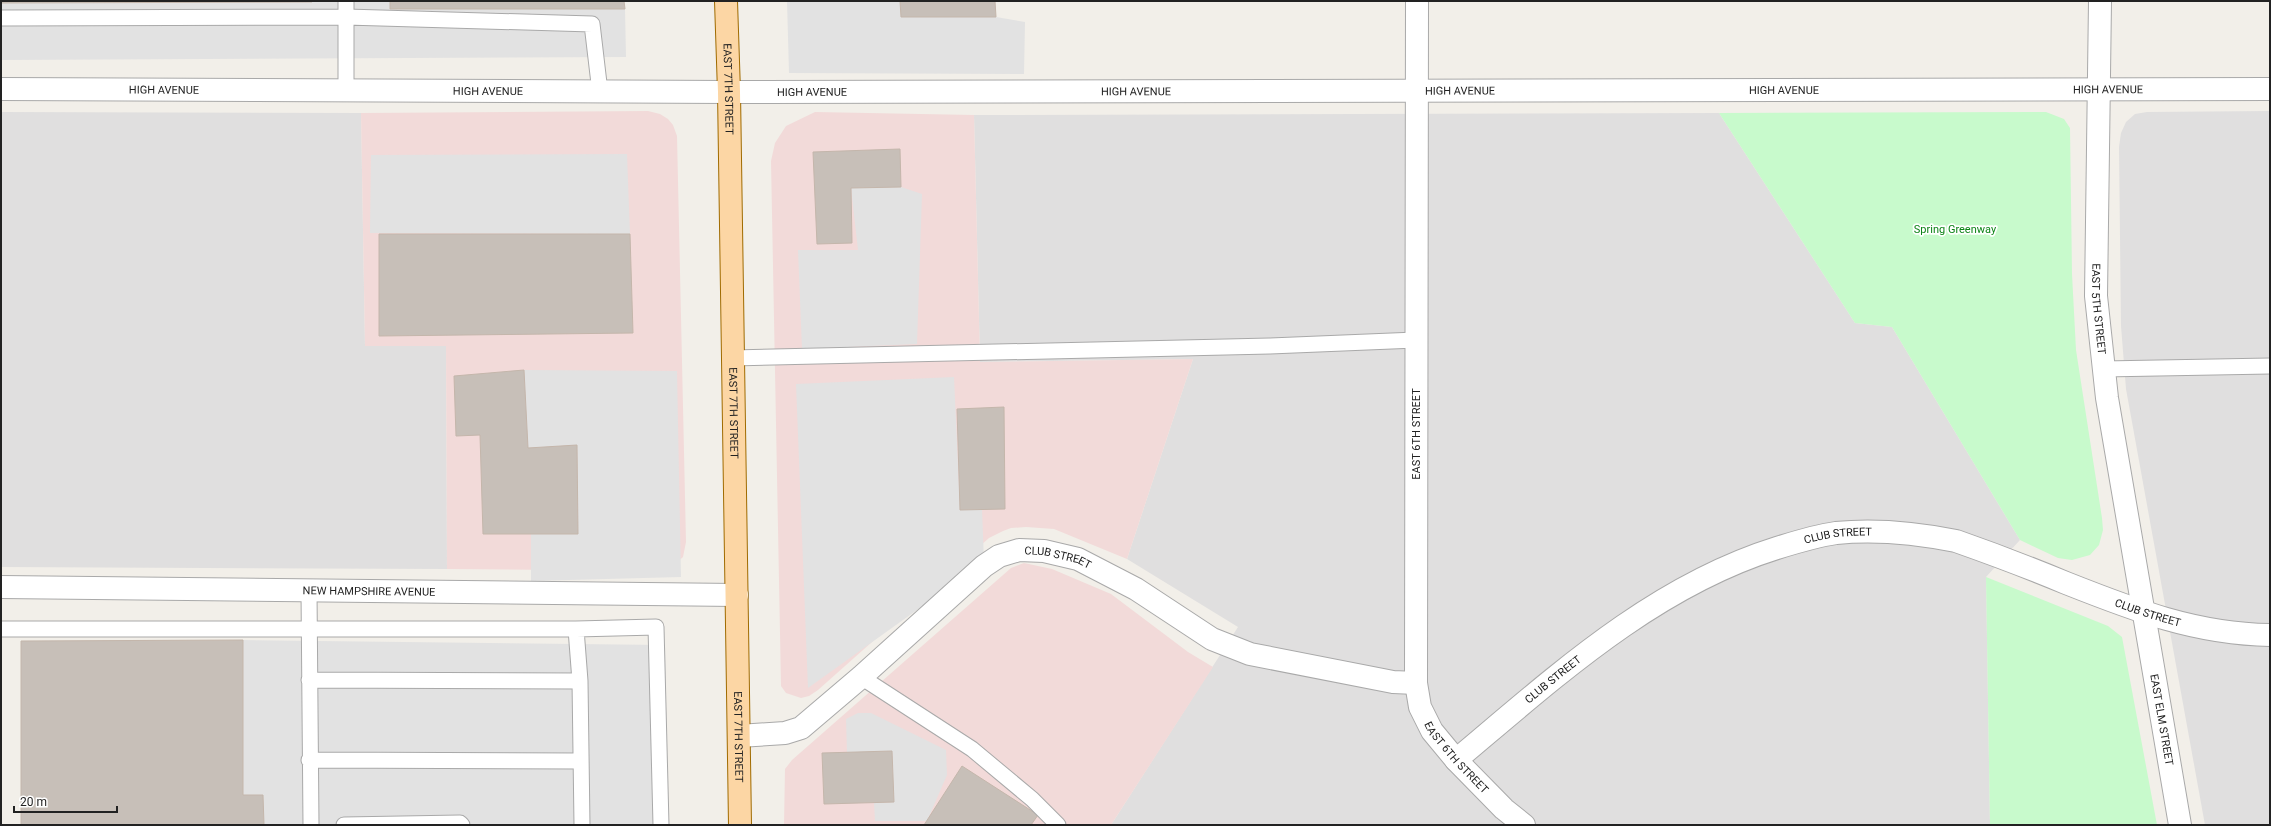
<svg xmlns="http://www.w3.org/2000/svg" width="2271" height="826" font-family="Roboto,sans-serif">
<style>
.residential{fill:#e0dfdf}
.commercial{fill:#f2dad9}
.park{fill:#c8facc}
.parking{fill:#e2e2e2}
.building{fill:#c7bfb8;stroke:#c4b6ab}
.lines{fill:none;stroke-linecap:round;stroke-linejoin:round}
.lane-casing{stroke:#a9a9a9;stroke-width:17}
.street-casing{stroke:#a9a9a9;stroke-width:24}
.primary-casing{stroke:#a06b00;stroke-width:24}
.lane{stroke:#fff;stroke-width:15}
.street{stroke:#fff;stroke-width:22}
.primary{stroke:#fcd6a4;stroke-width:22}
.labels{text-anchor:middle;stroke-width:3.5;stroke-linejoin:round;paint-order:stroke}
.street-label{font-size:11px;fill:#222;stroke:#fff}
.park-label{font-size:11px;fill:#0c8416;stroke:#fff}
</style>
<rect width="100%" height="100%" fill="#f2efe9"/>
<!-- residential -->
<path class="residential" d="M2270 111V825H2205L2126 389 2121 326 2119 147 2121 133 2126 122 2135 114 2147 112Z
M1 112 361 113 365 346H446L447 569 1 567Z
M1719 113 1855 323 1892 327 2020 540 1986 577 1990 825H1111L1238 627 1127 559 1193 359 980 362 974 115Z"/>
<!-- commercial -->
<path class="commercial" d="M648 111 660 114 668 119 673 125 677 136 686 542 683 557 674 565 653 571 447 569 446 346H365L361 113Z
M815 112 974 115 980 362 1193 359 1127 559 1054 529 1026 527 1011 528 1003 531 989 538 818 690 809 696 801 698 786 693 781 686 771 161 775 143 786 126Z
M1024 563 1052 569 1111 594 1188 652 1213 667 1111 825H784L785 769 792 760 1011 568Z"/>
<!-- park -->
<path class="park" d="M2046 112 2064 119 2070 128 2072 274 2076 350 2102 518 2103 530 2099 545 2090 555 2072 560 2058 558 2020 540 1892 327 1855 323 1719 113Z
M1986 577 2108 626 2122 637 2157 825H1990Z"/>
<!-- parking -->
<path class="parking" d="M1 1H390V9H625L626 57 1 60Z
M787 1H900L901 17H996L1025 22 1024 74 789 73Z
M627 154 630 234 370 233 371 155Z
M901 187 922 194 917 344 802 349 798 250H858L851 188Z
M524 370 677 371 681 577 531 581V534H578L577 445 528 448Z
M954 377 960 510 982 509 984 562 808 688 796 384Z
M243 640 665 645 668 825H264L263 795H243Z
M858 713H871L946 750 947 775 927 821H875L874 803 894 802 892 751 847 753 846 719Z"/>
<!-- building -->
<path class="building" d="M1 1H312V2L1 3Z
M390 1H624L625 9H390Z
M900 1H995L996 17H901Z
M900 149 901 187 851 188 852 243 817 244 813 152Z
M379 234H630L633 333 379 336Z
M524 370 528 448 577 445 578 534H483L480 435 456 436 454 376Z
M1004 407 1005 509 960 510 957 409Z
M243 640V795H263L264 825H21V641Z
M892 751 894 802 824 804 822 753Z
M962 766 1038 815 1031 825H924Z"/>
<g class="lines">
<defs>
<path id="lane" d="M346 1V17L592 24 600 92
M1 18 346 17V90
M732 358 1270 346 1416 340
M2103 369 2270 366
M309 591 311 825
M1 629H576L580 681 582 825
M576 629 656 627 661 825
M861 677 972 749 1032 799 1058 825
M309 680 580 681
M309 760 581 761
M344 825 460 823 462 825"/>
<g id="street">
<path id="s1" d="M1417 1 1416 683 1420 707 1432 731 1456 760 1504 809 1524 825"/>
<path id="s2" d="M2100 1 2096 296 2107 398 2180 825"/>
<path id="s3" d="M1 89 729 92 2270 89"/>
<path id="s4" d="M1 587 737 595"/>
<path id="s5" d="M739 736 785 733 801 728 861 677 984 566 999 556 1019 550 1044 551 1078 559 1136 589 1212 639 1250 654 1393 682 1416 683"/>
<path id="s6" d="M1456 760C1554 678 1652 587 1777 548 1796 542 1816 536 1836 533 1876 529 1916 533 1956 541 1993 554 2030 568 2066 583 2134 610 2196 634 2270 635"/>
</g>
<g id="primary">
<path id="s7" d="M726 1 729 92 740 825"/>
</g>
</defs>
<!-- lane casing -->
<use href="#lane" class="lane-casing"/>
<!-- street casing -->
<use href="#street" class="street-casing"/>
<!-- primary casing -->
<use href="#primary" class="primary-casing"/>
<!-- lane -->
<use href="#lane" class="lane"/>
<!-- street -->
<use href="#street" class="street"/>
<!-- primary -->
<use href="#primary" class="primary"/>
</g>
<g class="labels">
<!-- street labels -->
<g class="street-label">
<text dy="4" stroke="none"><textPath href="#s3" startOffset="163">HIGH AVENUE</textPath></text>
<text dy="4" stroke="none"><textPath href="#s7" startOffset="88">EAST 7TH STREET</textPath></text>
<text dy="4" stroke="none"><textPath href="#s3" startOffset="1459">HIGH AVENUE</textPath></text>
<text dy="4" stroke="none"><textPath href="#s3" startOffset="1783">HIGH AVENUE</textPath></text>
<text dy="4" stroke="none"><textPath href="#s3" startOffset="2107">HIGH AVENUE</textPath></text>
<text dy="4" stroke="none"><textPath href="#s3" startOffset="1135">HIGH AVENUE</textPath></text>
<text dy="4" stroke="none"><textPath href="#s3" startOffset="487">HIGH AVENUE</textPath></text>
<text dy="4" stroke="none"><textPath href="#s3" startOffset="811">HIGH AVENUE</textPath></text>
<text dy="4" stroke="none"><textPath href="#s2" startOffset="308">EAST 5TH STREET</textPath></text>
<text dy="4" stroke="none"><textPath href="#s7" startOffset="412">EAST 7TH STREET</textPath></text>
<text transform="translate(1416 434) rotate(-90)" y="4">EAST 6TH STREET</text>
<text dy="4" stroke="none"><textPath href="#s6" startOffset="450">CLUB STREET</textPath></text>
<text dy="4" stroke="none"><textPath href="#s5" startOffset="386">CLUB STREET</textPath></text>
<text dy="4" stroke="none"><textPath href="#s4" startOffset="368">NEW HAMPSHIRE AVENUE</textPath></text>
<text dy="4" stroke="none"><textPath href="#s6" startOffset="774">CLUB STREET</textPath></text>
<text dy="4" stroke="none"><textPath href="#s6" startOffset="126">CLUB STREET</textPath></text>
<text dy="4" stroke="none"><textPath href="#s2" startOffset="724">EAST ELM STREET</textPath></text>
<text dy="4" stroke="none"><textPath href="#s7" startOffset="736">EAST 7TH STREET</textPath></text>
<text dy="4" stroke="none"><textPath href="#s1" startOffset="769">EAST 6TH STREET</textPath></text>
</g>
<!-- park labels -->
<g class="park-label">
<text x="1955" y="233">Spring Greenway</text>
</g>
</g>
<!-- border -->
<rect width="2271" height="826" fill="none" stroke="#222222" stroke-width="4"/>
<!-- scale -->
<path d="M14 806v6h103v-6" fill="none" stroke="#222222" stroke-width="2"/>
<text x="20" y="806" font-size="12" fill="#222222" stroke="#ffffff" stroke-width="3" paint-order="stroke">20 m</text>
</svg>
